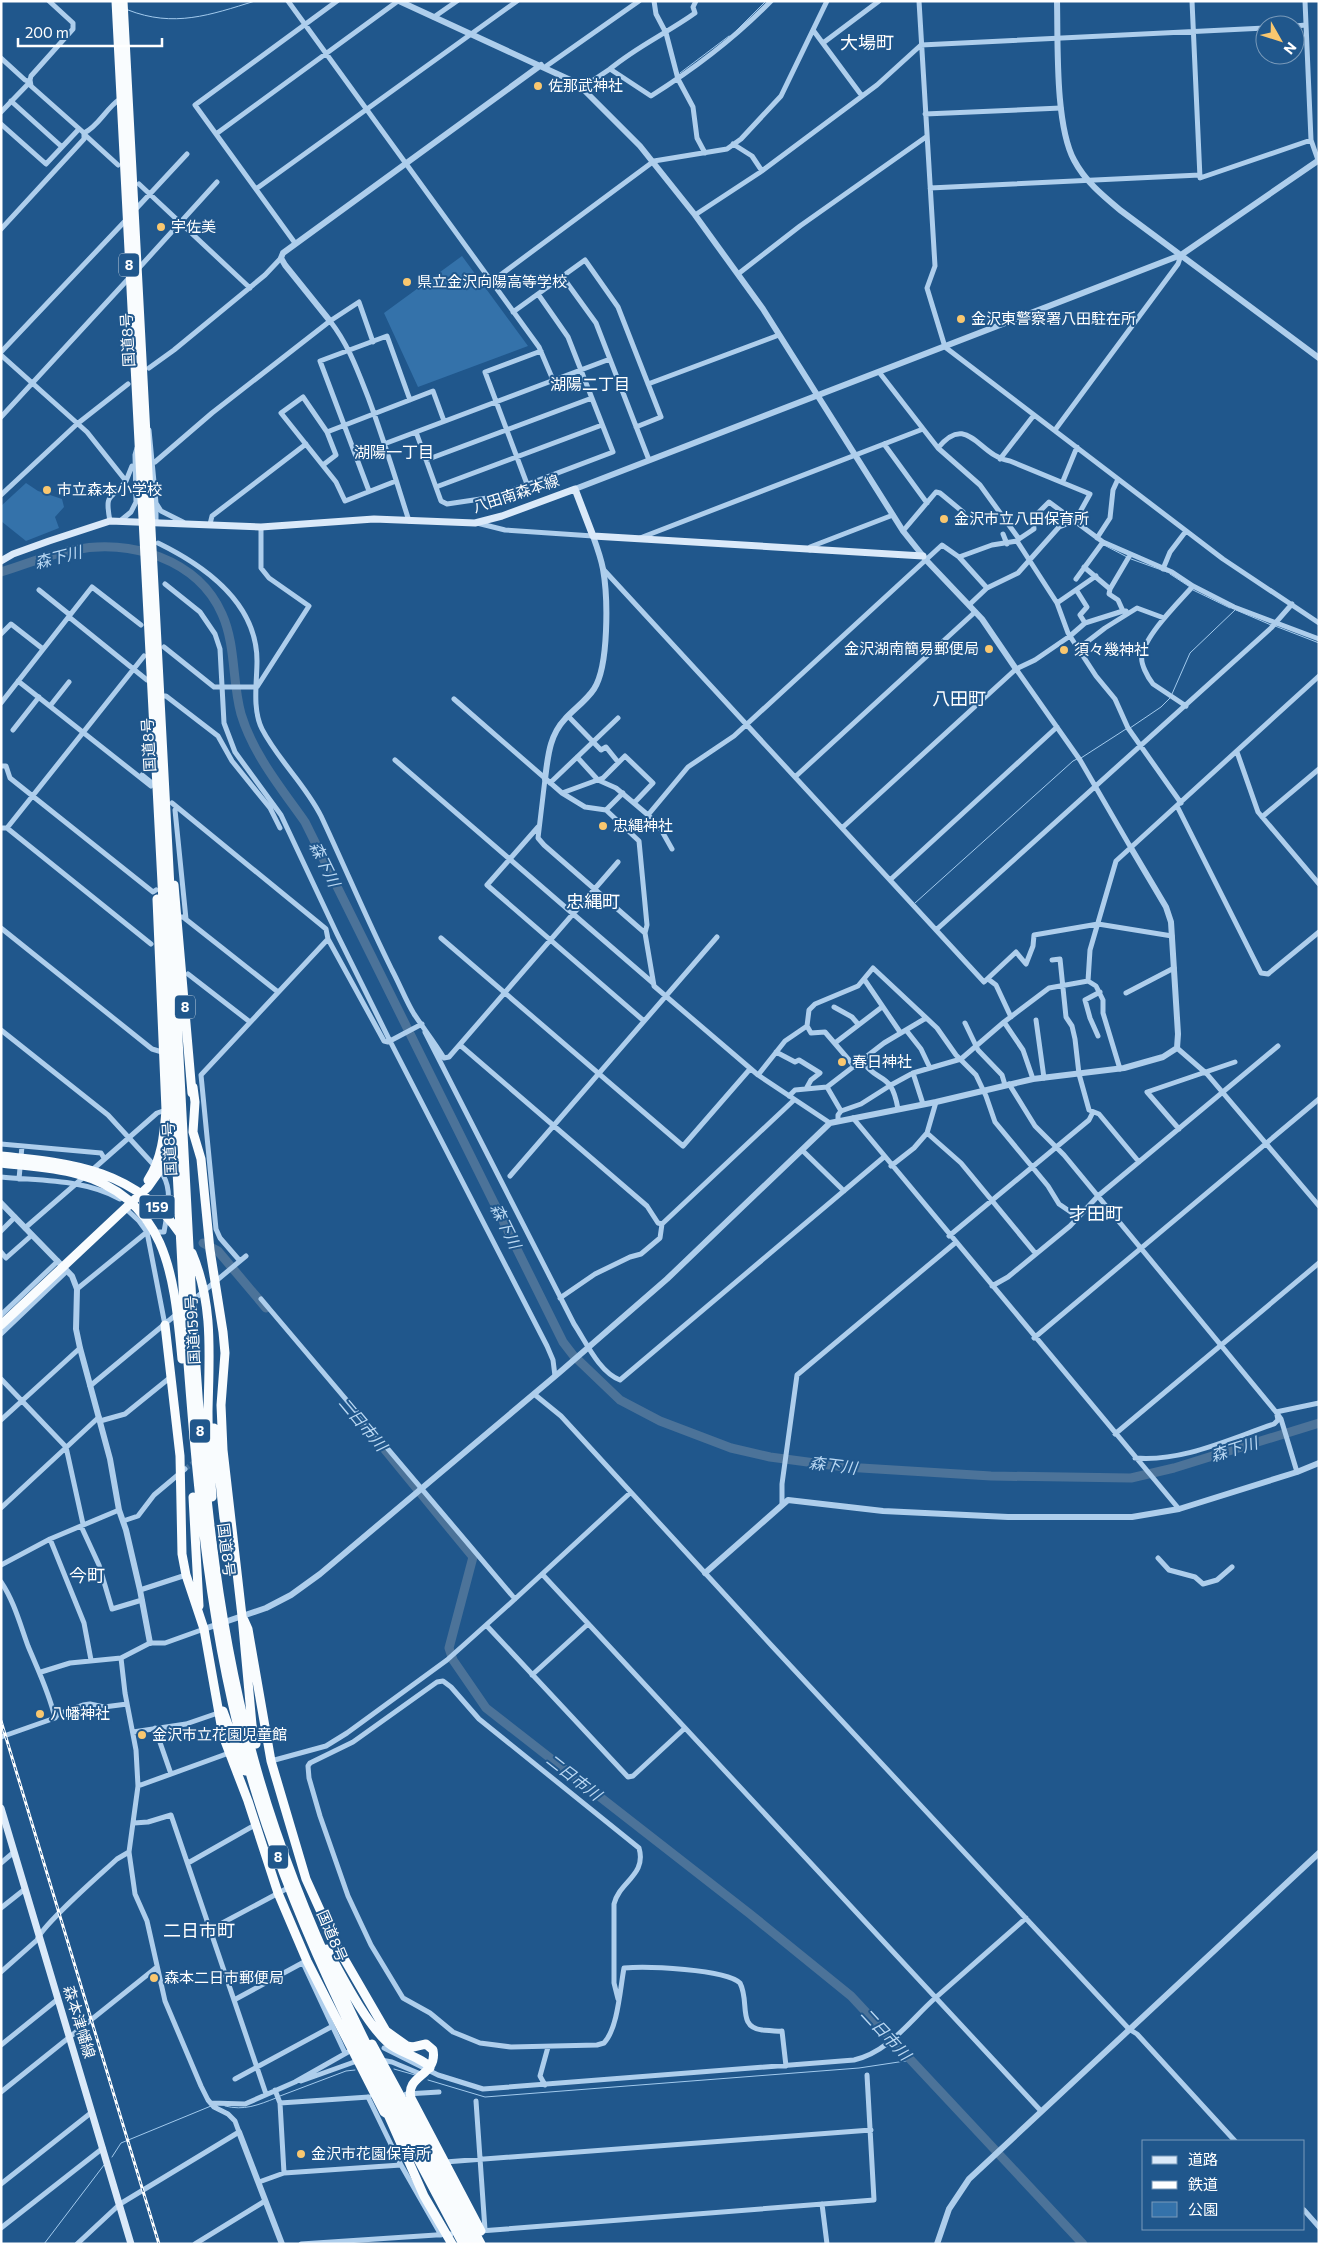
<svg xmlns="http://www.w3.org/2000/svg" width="1320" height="2245" font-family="Commissioner,'Noto Sans JP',sans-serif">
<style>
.green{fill:#3472aa}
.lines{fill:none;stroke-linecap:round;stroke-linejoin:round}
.stream{stroke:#a2caed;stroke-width:1}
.river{stroke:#4c7399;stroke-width:9}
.minor-tunnel{stroke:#41709d;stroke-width:5;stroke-dasharray:5 2.5;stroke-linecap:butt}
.minor{stroke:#aeceec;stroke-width:5}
.tertiary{stroke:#aeceec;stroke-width:6}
.secondary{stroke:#dae9f9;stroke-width:7}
.trunk{stroke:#f9fcfe;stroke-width:9}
.rail-casing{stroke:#fff;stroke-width:3}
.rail{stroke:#20578c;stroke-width:1;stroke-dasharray:4;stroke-linecap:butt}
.poi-dot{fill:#f9c76f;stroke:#20578c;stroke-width:2}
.labels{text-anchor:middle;stroke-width:4;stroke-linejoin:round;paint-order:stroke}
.shield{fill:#20578c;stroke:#bccddc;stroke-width:1}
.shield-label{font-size:14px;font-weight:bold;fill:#fff}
.poi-label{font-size:15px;fill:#fff;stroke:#20578c;text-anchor:start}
.street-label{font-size:15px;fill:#fff;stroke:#20578c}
.neighbourhood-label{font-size:16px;fill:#fff;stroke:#20578c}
.water-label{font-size:16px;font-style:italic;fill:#bad8f3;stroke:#20578c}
.quarter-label{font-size:18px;fill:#fff;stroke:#20578c}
</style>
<rect width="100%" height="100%" fill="#20578c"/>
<!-- green -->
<path class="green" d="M462 256 528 346 418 387 384 313Z
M26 483 38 491 62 499 64 507 55 517 59 528 26 541 1 521V506Z"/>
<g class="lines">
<!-- stream -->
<path class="stream" d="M128 10C174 28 210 15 255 1
M736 31 766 1
M680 73 729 36
M1104 545 1127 557
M1131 559 1167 572
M1170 574 1190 587
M1193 590 1230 608
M1236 610 1271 625
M1275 626 1319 643
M1172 694 1190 653 1235 610
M1130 728 1161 707 1171 697
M1081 758 1126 729
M915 903 1073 761 1077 759
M394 2069 415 2075
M428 2080 485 2097 859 2068 912 2060
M280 2096 346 2071 355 2070
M225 2106C244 2111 258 2105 276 2098
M112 2157 121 2143 211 2106
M44 2244 104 2165"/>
<!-- river -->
<path class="river" d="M1 572C25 565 49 554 74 550 129 538 198 559 222 614 236 645 232 682 241 714 253 754 281 788 305 822L563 1342 573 1355 620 1400 660 1421 731 1448 770 1457 845 1467 991 1476 1131 1478 1174 1468 1319 1423
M203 1243 218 1251 266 1308
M363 1423 473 1557 449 1648 453 1660 486 1708 750 1914 851 1996 1083 2244"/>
<!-- minor-tunnel -->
<path class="minor-tunnel" d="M185 1469 197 1460"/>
<!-- minor -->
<path class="minor" d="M49 1 73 23V29L31 76 30 80 31 86 84 133C99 126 106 108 120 99
M288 1 539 347 553 380
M654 1 656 14 666 33 678 79 693 107 697 138 705 153
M919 1 935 266 927 288 945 347 1223 559 1319 623
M1192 1 1200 178 1311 140
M1305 1 1311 140 1318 160
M434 17 457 1
M1295 26 1306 25
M813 30 862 96
M823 43 879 1
M1 58 25 80 30 82 1 112
M545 67 639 1
M610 69C636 47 667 33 695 13L693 7 696 1
M583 87 610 69 651 96C694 69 735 38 771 1
M11 101 62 147
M925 114 1061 108
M1 124 46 164 79 129
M84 134 118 165
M216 134 398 1
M733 144 752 156 762 171
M139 184 250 288
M930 188 1200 175
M256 189 517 1
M134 211 187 154
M695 215 759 173 877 85 921 45 1265 28
M1 229 84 139V133
M295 243 195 105 337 1
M138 269 217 182
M738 274 800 226 926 137
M562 276 596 323 649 460
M491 282 654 161 727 149 741 139 781 96 827 1
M513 312 585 260 618 307 661 417 636 427
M330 321C348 344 357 369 368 397 383 437 396 480 409 521
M1 352 127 219
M1 355 87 432 126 481 132 466
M149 368 174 350 265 275 281 258
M879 372 938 448 980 485 1019 539 1017 541 1057 603 1068 633 1096 676 1115 699 1128 728 1181 803
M648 384 779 335
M1 417 130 277
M149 430 156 503 161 511 183 522
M1055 430 1178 264 1181 255
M327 432 433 391 444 421
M416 432 441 501 447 504 494 497 613 452 568 337 538 294
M384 444 610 359
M884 444 927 503
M938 448C968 411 979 457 1010 461L1090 494 1075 521 1059 527 1018 573 987 588 969 605
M1000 459 1034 415
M426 460 592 398
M155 462 212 413 330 321 359 302 373 342
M323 465 336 455 327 432 303 397 281 413 336 482 345 501 396 481
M1063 481 1077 447
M527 484 485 372 541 351
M436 487 602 425
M369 491 320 361 387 336 410 400
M1 495 77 424 128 384
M156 504V523
M110 521C104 490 112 501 126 481
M120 521 131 512 136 502 135 455 137 448
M477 523 505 530 593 536
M210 524 212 516 306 444
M903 531 936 492 940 493 963 512
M1003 534 1007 544
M640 538 923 429
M1097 538 1110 518 1113 490 1118 479
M1019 539 1034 529 1033 518 1049 502 1103 542 1172 572 1193 586 1234 607 1319 639
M158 543C205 566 257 603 257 661 257 682 252 709 262 729 278 760 305 784 321 816 345 867 367 920 392 970 400 985 406 1001 414 1014 424 1029 435 1043 444 1058L449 1057 618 862
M810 550V547L893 515
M959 557 987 588
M1084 567 1110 589
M603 569 984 982 1016 952 1026 964 1033 946 1034 935 1098 924 1172 936
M1163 569 1170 552 1186 531
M1076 579 1103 542
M165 584 200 612 215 634 220 649 224 723 235 752 281 815 337 934 390 1041 547 1346 553 1360 555 1376
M39 590 70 615
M1077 591 1087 607 1080 615 1085 623
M1057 603 1096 576
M1126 611H1123L1118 600 1109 594 1110 589 1130 555
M69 617 147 680H152
M1 634 11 624 43 649
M164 647 214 687H257L309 606 269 578 261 568V527
M1079 648 1105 628 1137 608 1164 618
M1016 669 1080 760 1131 848
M18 681 151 786
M160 696H166L218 736 232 761 270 808 280 828
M454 699 562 793 585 807 606 810 639 841 647 925 645 933
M1 703 92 587 141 625
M50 706 69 682
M1186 706 1153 684C1148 678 1140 663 1142 656 1145 635 1179 602 1193 586
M568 716 601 750 606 747 618 762
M13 730 39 697
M1237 752 1258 812 1319 884
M577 757 598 780 616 788 648 815 659 826 672 849
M395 760 653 983
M1 766H6L10 778 153 892 156 890
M142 775 157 787
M795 777 975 612
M545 779 538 838 544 845 645 933 654 986 758 1075 830 1123
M550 783 618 718
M562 793 603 778 625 756 653 783 634 803
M172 803 320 924 326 929 328 939 384 1041 388 1042 422 1024
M1177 806 1261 973 1268 974 1319 932
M175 810 186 919
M606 810 623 793
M648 815 688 767 734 736 942 545 959 557 992 545 1017 541
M1262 817 1319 769
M538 827 487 885 644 1021
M1 828H7L151 944
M7 828 144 656
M842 828 1016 669 1035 660 1070 636 1085 623 1123 611
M890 880 1057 727
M178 917H183L278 992
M1 928 152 1049 162 1052
M936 930 1271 628 1292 604
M441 938 683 1146 750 1069
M1052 960 1060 959 1066 1017 1072 1026 1075 1039 1079 1074 1089 1110 1099 1114 1139 1162
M188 974 250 1022
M864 979 900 1032
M988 979 996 985 1011 1017
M1088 981 1096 986 1103 1000V1013L1120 1069
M1126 993 1174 968
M834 1007 852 1017 858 1024
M1036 1020 1044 1078
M1004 1022 1023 1050 1033 1079
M965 1023 978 1050 1002 1075 1005 1085
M807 1026 809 1010 815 1004 858 986 873 968 937 1028 956 1055 976 1075 986 1096 995 1122 1048 1186 1059 1204 1078 1217
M1 1030 108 1115 152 1163
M906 1030 921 1049 930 1068
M425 1032 574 1324C586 1342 599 1372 620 1380L884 1157
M1098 1036 1090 1018 1085 1000 1100 992
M835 1043 882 1007
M460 1045 647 1206 658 1223 662 1224
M1177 1048 1207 1074 1319 1206
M776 1052 795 1062 799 1060 820 1073 811 1080 806 1089
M862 1061C879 1085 891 1070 898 1109
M913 1073 923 1104
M758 1075 785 1041 807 1026 811 1033 825 1032 855 1067
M1009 1084 1035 1126 1064 1155 1276 1412 1281 1419 1297 1472
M827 1087 841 1111
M789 1096 795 1090 827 1087 884 1043 926 1018
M853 1118 1179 1509
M838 1121V1115L841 1111 861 1104 891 1085 913 1073 961 1059 1004 1022 1049 988 1088 981 1090 950 1116 861 1319 676
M1179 1129 1147 1092 1235 1062
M927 1133 961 1163 1036 1254
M1 1144 101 1153 104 1158
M802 1150 844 1191
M891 1166 914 1148 927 1133 936 1102
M91 1171 157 1113 166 1110
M510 1176 717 937
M1 1177C40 1181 85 1179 120 1199
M19 1179 22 1146
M125 1208 139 1221 147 1232 165 1325
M25 1228 85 1176
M1 1231 15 1217
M949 1236 1089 1120 1093 1112
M1 1252 6 1258 32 1235
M240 1261 220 1238 216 1229 201 1075 328 939
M992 1286 1008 1277 1070 1226 1098 1196 1278 1046
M77 1289 147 1232H164C167 1214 173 1192 163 1175
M560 1298 595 1274 630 1257 641 1254 660 1238 662 1224 794 1100
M261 1299 515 1599
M192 1301 246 1256
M1 1315 58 1261
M1 1334 67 1271
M1034 1338 1319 1099
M1 1379 66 1447 83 1524
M90 1386 178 1313
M534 1394 561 1416 772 1646 1129 2029 1137 2034 1235 2141
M1276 1412 1319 1403
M1 1420 80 1348
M100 1421 125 1414 172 1376
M1115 1434 1319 1263
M1135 1458C1183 1462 1229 1439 1274 1424L1278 1420 1277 1415
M782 1503V1484L797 1375 955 1243
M1 1508 99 1417
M123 1521 138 1516 154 1495 185 1469
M81 1526 99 1565 112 1609 142 1600
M50 1539 84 1623 91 1660
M1158 1558 1169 1570 1195 1577 1203 1584 1217 1580 1232 1567
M1 1565 50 1539 119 1510
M542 1574 1041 2111
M1 1582C14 1601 20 1624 28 1646 38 1670 49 1692 55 1718
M140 1590 186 1575
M487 1626 628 1777 633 1776 685 1728
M41 1672 70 1663 121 1658 150 1643H165L204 1629
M532 1675 588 1624
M155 1728 171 1774
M133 1732 186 1724 218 1713
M1 1737 55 1718 58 1714 83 1705 90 1704 104 1707 127 1704
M271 1761 326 1746 347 1733 447 1660 515 1599 630 1493
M138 1786 229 1753
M134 1823 148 1822 171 1815 266 2094
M1 1863 14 1852
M188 1863 255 1825
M1 1908 25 1889
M211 1929 286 1889
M303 1963 345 2053
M1 1972 37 1940C42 1925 101 1874 117 1859L129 1852
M618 1999 614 1983V1904C619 1882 647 1875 639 1848L479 1719 451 1687 443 1681 437 1682 353 1742 310 1763 308 1766 309 1778 320 1816 348 1896 371 1945 403 1998 430 2013 453 2032 480 2043 511 2047 597 2045 604 2043C618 2028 620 1989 624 1968 646 1966 725 1969 740 1983 750 2002 737 2027 762 2030 768 2030 775 2032 782 2031L786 2066
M234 2000 304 1962
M1 2045 58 1999
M384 2048 438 2075 483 2089 854 2060C888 2052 908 2023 933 2000 964 1973 995 1945 1026 1918
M381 2060 392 2062 423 2075
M235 2079 331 2027
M301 2081 357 2061
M545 2085 540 2076 548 2047
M275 2090 280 2103
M1 2092 157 1967
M406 2094 439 2092
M476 2101 485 2230
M211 2103 245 2104 295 2082 348 2052
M445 2162 871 2130
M401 2165 441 2235
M284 2173 280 2103 369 2097
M259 2182 284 2173 401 2165 368 2097
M1 2184 92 2112
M822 2204 827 2244
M1304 2210 1319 2227
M1 2228 103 2148
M480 2231 874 2200 867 2075
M77 2244 120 2204 239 2132 235 2121 228 2114 214 2107 208 2100 201 2086 165 2001 147 1921 135 1894 129 1852 138 1786 136 1750 125 1693 121 1658
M195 2244 265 2201
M301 2244 451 2234"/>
<!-- tertiary -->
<path class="tertiary" d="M399 1 577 83 640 146 695 215 763 309 903 531 927 561 982 619 1016 669
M1057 1C1058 44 1055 124 1074 160 1085 181 1102 195 1120 210L1319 358
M330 321 285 265 281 258 283 253 541 65
M575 489 1181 255 1319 160
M545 779C548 757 549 736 565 719 574 709 586 701 594 689 609 666 608 597 603 569 601 558 597 547 593 536
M1 1203 72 1276 77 1289 76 1329 80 1348 110 1459 119 1510 126 1530 140 1590 150 1643
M705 1573 788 1500 883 1511 1008 1517H1132L1179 1509 1297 1472 1319 1463
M204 1629 266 1608 291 1595 320 1574 560 1372 667 1279 830 1123 936 1102 1033 1079 1124 1068 1163 1057 1177 1048 1178 1034 1171 922 1166 907 1131 848
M239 2132 282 2244
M937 2244 949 2209 969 2179 1319 1853"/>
<!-- secondary -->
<path class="secondary" d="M1 561 13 554 49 541 110 521 261 527 374 519 475 523 502 516 575 489 593 536 923 556
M1 1808 131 2244"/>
<!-- trunk -->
<path class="trunk" d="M116 1 185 1324C197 1484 209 1642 257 1796 306 1954 386 2099 463 2244
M123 1C140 347 159 693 178 1039 183 1127 187 1215 192 1304 201 1458 213 1611 254 1760 301 1932 388 2088 471 2244
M174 885 192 1093
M193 1087 195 1102 193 1132 201 1159 210 1250 223 1332 225 1353 221 1405 223 1450 242 1616 252 1725 256 1744
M1 1156C73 1163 137 1170 181 1235
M1 1163C26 1166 53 1167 77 1174 169 1199 174 1279 182 1359
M148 1180C162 1159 164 1135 166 1110L157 899
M192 1253C214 1305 209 1357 208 1412 208 1440 210 1469 212 1497
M1 1325 148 1187 177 1146
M165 1325 180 1456 182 1554 186 1575 204 1629 223 1736 248 1801 278 1893 307 1961 384 2112 387 2114
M214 1428 224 1518 228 1536
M193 1497 199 1606
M244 1620 248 1629 271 1761 306 1879 335 1943 386 2031 407 2046 413 2047 426 2044 433 2050C438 2076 405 2075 411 2098L481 2231
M223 1711 245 1771
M327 1949C342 1976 365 2022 388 2043 399 2053 424 2058 430 2068
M372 2044 481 2244
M386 2110 424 2196 452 2244"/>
<defs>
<path id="rail" d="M1 1721 159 2244"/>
</defs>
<!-- rail casing -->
<use href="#rail" class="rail-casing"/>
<!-- rail -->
<use href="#rail" class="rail"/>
</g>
<!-- markers -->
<g class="poi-dot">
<circle cx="538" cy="86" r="5"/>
<circle cx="161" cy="227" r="5"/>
<circle cx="407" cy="282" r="5"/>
<circle cx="961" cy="319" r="5"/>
<circle cx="47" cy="490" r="5"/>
<circle cx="944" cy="519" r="5"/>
<circle cx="989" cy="649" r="5"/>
<circle cx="1064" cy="650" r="5"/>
<circle cx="603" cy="826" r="5"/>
<circle cx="842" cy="1062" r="5"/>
<circle cx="40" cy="1714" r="5"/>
<circle cx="142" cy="1735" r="5"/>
<circle cx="154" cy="1978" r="5"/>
<circle cx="301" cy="2154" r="5"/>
</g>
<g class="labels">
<!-- shield labels -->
<g class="shield">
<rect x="119" y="253.5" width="20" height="23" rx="4"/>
<rect x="175" y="995.5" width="20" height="23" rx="4"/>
<rect x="139.5" y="1195.5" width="35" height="23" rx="4"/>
<rect x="190" y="1419.5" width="20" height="23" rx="4"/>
<rect x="268" y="1845.5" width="20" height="23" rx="4"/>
</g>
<g class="shield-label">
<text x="129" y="270">8</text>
<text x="185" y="1012">8</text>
<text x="157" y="1212">159</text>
<text x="200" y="1436">8</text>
<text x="278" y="1862">8</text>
</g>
<!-- poi labels -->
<g class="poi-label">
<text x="548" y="91">佐那武神社</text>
<text x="171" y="232">宇佐美</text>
<text x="417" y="287">県立金沢向陽高等学校</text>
<text x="971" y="324">金沢東警察署八田駐在所</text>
<text x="57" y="495">市立森本小学校</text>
<text x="954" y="524">金沢市立八田保育所</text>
<text x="979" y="654" text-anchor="end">金沢湖南簡易郵便局</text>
<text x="1074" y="655">須々幾神社</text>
<text x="613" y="831">忠縄神社</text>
<text x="852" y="1067">春日神社</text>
<text x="50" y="1719">八幡神社</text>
<text x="152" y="1740">金沢市立花園児童館</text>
<text x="164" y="1983">森本二日市郵便局</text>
<text x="311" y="2159">金沢市花園保育所</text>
</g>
<!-- street labels -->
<g class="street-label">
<text transform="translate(128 340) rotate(-93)" y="5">国道8号</text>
<text transform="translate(516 494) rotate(-18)" y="5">八田南森本線</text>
<text transform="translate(149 745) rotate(-93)" y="5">国道8号</text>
<text transform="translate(170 1149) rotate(-93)" y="5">国道8号</text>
<text transform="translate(193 1330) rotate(-93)" y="5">国道159号</text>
<text transform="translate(226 1550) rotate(83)" y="5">国道8号</text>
<text transform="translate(332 1936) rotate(67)" y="5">国道8号</text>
<text transform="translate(79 2022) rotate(73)" y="5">森本津幡線</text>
</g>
<!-- neighbourhood labels -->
<g class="neighbourhood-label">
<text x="590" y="390">湖陽二丁目</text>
<text x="394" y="458">湖陽一丁目</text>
</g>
<!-- water labels -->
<g class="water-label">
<text transform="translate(58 557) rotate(-14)" y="6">森下川</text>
<text transform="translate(325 864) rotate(64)" y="6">森下川</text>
<text transform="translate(506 1226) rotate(64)" y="6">森下川</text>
<text transform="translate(363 1424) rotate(50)" y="6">二日市川</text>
<text transform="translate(1234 1449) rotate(-17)" y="6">森下川</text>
<text transform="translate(833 1465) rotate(7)" y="6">森下川</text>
<text transform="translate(574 1777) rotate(38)" y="6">二日市川</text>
<text transform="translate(886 2034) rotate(47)" y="6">二日市川</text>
</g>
<!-- quarter labels -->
<g class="quarter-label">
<text x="867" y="49">大場町</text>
<text x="959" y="705">八田町</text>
<text x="593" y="908">忠縄町</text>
<text x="1096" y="1220">才田町</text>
<text x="87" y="1582">今町</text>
<text x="199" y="1937">二日市町</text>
</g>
</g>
<!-- border -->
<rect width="1320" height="2245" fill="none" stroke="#ffffff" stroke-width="5"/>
<!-- legend -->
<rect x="1142" y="2140" width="162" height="90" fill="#20578c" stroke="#799aba"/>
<rect x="1152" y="2156" width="25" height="8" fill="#dae9f9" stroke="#799aba"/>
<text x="1188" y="2165" font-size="15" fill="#ffffff">道路</text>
<rect x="1152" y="2181" width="25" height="8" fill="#ffffff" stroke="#799aba"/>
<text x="1188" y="2190" font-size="15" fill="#ffffff">鉄道</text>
<rect x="1152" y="2202" width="25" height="15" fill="#3472aa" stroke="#799aba"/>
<text x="1188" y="2215" font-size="15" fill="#ffffff">公園</text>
<!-- north arrow -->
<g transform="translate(1280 40) rotate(129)"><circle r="24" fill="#20578c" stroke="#799aba"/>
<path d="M0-4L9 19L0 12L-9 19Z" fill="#f9c76f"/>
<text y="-8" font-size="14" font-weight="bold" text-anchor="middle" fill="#ffffff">N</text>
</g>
<!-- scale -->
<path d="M18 38v8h144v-8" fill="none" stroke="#ffffff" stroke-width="2.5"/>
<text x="25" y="38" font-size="15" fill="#ffffff" stroke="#20578c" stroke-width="4" paint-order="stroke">200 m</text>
</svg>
